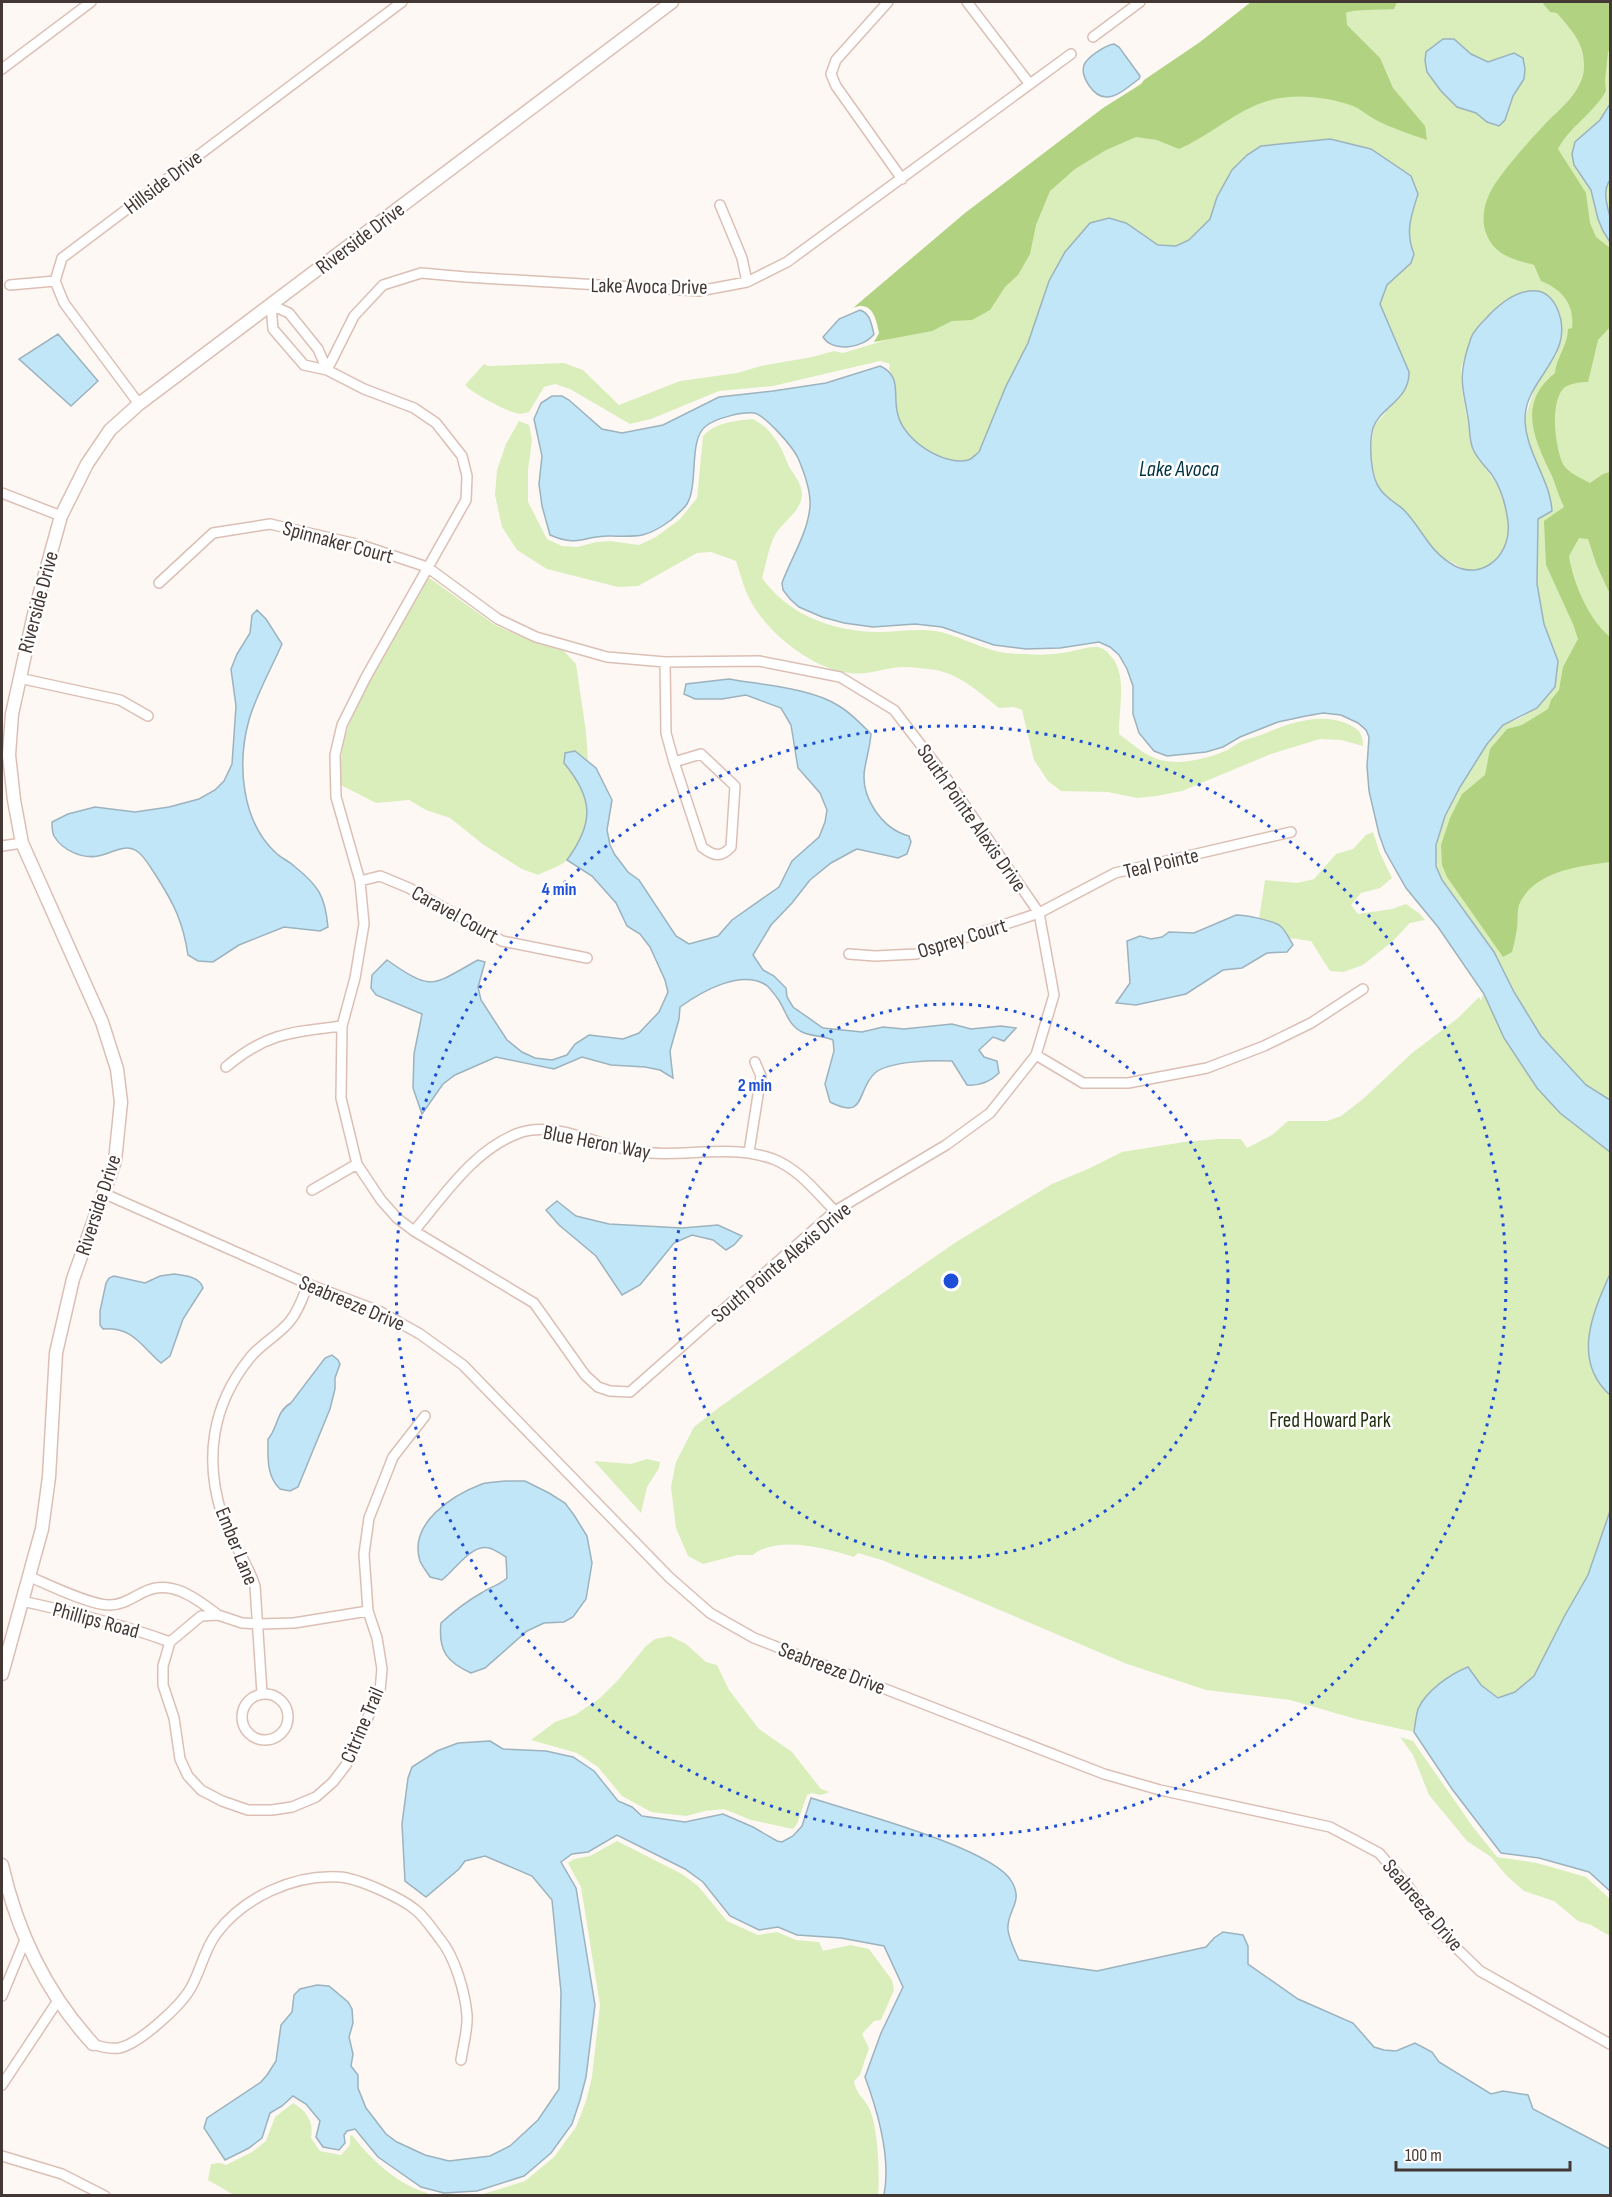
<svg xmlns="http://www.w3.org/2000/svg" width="1612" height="2197" font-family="'Sofia Sans Condensed',sans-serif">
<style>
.green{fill:#d9eebb}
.forest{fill:#b1d280}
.water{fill:#c1e6f8;stroke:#9cb2bd;stroke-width:1.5}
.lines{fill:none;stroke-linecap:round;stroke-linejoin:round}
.minor-casing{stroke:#dcbfb4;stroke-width:12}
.tertiary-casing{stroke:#dcbfb4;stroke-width:15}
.minor{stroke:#fff;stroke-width:9}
.tertiary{stroke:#fff;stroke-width:12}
.ring{fill:none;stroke:#1d4ed8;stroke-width:3;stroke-dasharray:3 6}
.labels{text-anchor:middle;stroke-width:5;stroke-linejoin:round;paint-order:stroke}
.street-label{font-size:21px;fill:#443834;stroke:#fff}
.park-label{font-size:21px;fill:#24310e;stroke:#fff}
.water-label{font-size:22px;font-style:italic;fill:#023345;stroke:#fff}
.centre{fill:#1d4ed8;stroke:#fff;stroke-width:3}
.ring-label{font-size:18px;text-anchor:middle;font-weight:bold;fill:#1d4ed8;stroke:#fff;stroke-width:5;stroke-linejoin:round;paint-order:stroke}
</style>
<rect width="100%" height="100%" fill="#fef8f5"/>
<!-- green -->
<path class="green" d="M1263 2H1610V1511L1588 1575 1564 1617 1534 1676 1515 1692 1498 1698 1481 1685 1468 1667C1450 1674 1426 1691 1418 1709 1416 1716 1415 1725 1414 1732L1356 1719 1290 1700 1206 1690 1127 1664 882 1560 858 1553 854 1557C826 1548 777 1535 753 1555H738L703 1564 688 1556 676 1528 671 1487 676 1462 694 1427 721 1406 956 1242 1052 1184 1088 1169 1122 1152 1184 1142 1218 1139H1241L1247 1148 1272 1135 1288 1121H1327L1341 1116 1363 1099 1412 1053 1458 1018 1479 997 1481 1001 1494 952 1442 880C1437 869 1434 857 1436 844 1441 817 1482 741 1504 725 1511 720 1522 720 1528 712 1539 697 1548 678 1558 661L1544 624 1537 584V468L1527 438 1525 418 1534 390 1556 355 1562 335 1473 333 1461 368 1462 389 1470 437 1473 450 1497 485 1505 504 1509 524 1507 541 1500 555 1485 568 1470 572 1438 555 1403 509 1379 489 1375 477 1370 455 1374 426 1386 412 1399 348 1380 304 1387 285 1411 263 1414 254C1405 232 1411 216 1418 194L1370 149 1330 139 1261 146 1247 156 1217 197 1210 219 1189 240 1176 246 1158 245 1065 252 1049 281 1028 343 1006 386 979 452C975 455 972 459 968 460 943 466 904 440 897 415 893 399 898 384 889 369L890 364 880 361 773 386 719 391 651 419 630 424 570 389 555 384 544 387 529 412C529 412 521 414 520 414 509 413 472 393 465 385L484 364 488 366 564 363 583 370 619 405 680 381 737 373 761 366 812 357 834 351 843 353 896 337 916 295Z
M753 419C770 428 780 443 787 462 791 473 802 481 802 495 801 513 781 522 774 537 768 550 766 565 762 578 788 614 829 630 873 632 895 633 918 627 941 632 957 636 973 644 989 649 999 653 1013 654 1025 654 1036 655 1050 655 1061 653 1072 652 1086 646 1098 647 1102 648 1107 651 1109 654 1129 673 1118 710 1119 734 1133 744 1148 759 1166 761 1183 764 1204 759 1220 753 1227 751 1233 746 1240 742 1248 738 1258 737 1266 733 1292 722 1323 712 1350 725 1360 730 1363 735 1363 746L1341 740 1320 739 1271 754 1182 791 1157 796 1137 798 1108 792 1061 791 1048 781 1034 760 1022 710 1014 707 999 708C980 693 961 675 936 670 926 669 914 667 904 667 886 667 868 676 850 673 814 669 773 637 754 607 745 593 741 576 736 561L711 552 697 553 638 586 618 587 547 569 517 550 502 527 495 495 497 470 506 444 519 421 529 425 532 440 528 470V502L547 539 562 546 577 547 596 542 610 541 639 545 656 537 680 519 697 498 703 436C716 422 735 421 753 419Z
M428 577 495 625 533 642 564 651 576 664 586 732 588 760 575 751 564 763C584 787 594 810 580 840 577 847 572 855 567 860 560 867 547 870 538 875L522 869 484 845 450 818 426 810 409 800 376 803 341 785C340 765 341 744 349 725 369 674 401 625 428 577Z
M1373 832 1380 853 1392 878 1380 888 1361 893 1351 905 1358 914 1392 909 1406 904 1420 914 1425 920 1410 923 1393 941 1363 965 1343 972 1330 971 1311 941 1289 938 1286 933 1259 919 1265 880 1297 883 1314 879 1336 854 1353 849 1366 835Z
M647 1459 660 1462 659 1468 647 1487 641 1513 594 1461 631 1464Z
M670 1636 686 1644 706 1662 717 1665 729 1690 759 1729 792 1752 821 1789 829 1792 821 1795 812 1793 807 1795 797 1824 793 1829 751 1820 724 1809 705 1811 686 1816 651 1812 622 1796 598 1767 577 1753 531 1740 555 1722 575 1715 600 1698 618 1680 646 1646 655 1639Z
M1400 1737 1413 1741 1473 1827 1497 1857 1537 1863 1586 1877 1610 1899V1936L1591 1925 1578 1921 1554 1901 1524 1891 1506 1875 1491 1857 1467 1841 1429 1795 1413 1755Z
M617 1841 682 1874 698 1886 727 1921 758 1935 777 1932 796 1940 819 1942 823 1951 850 1945 869 1949 892 1980 894 1990 881 2020 874 2021 862 2034 869 2048 860 2075 854 2081C856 2095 865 2098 870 2110 878 2129 880 2174 878 2195H480L525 2181 554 2157 576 2127 586 2101 592 2077 600 2005 581 1887 568 1863 574 1859 590 1856Z
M293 2103C307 2111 314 2122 311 2138L320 2151 341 2155 350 2145V2136L352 2135C373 2162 400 2187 434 2195H234L208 2180 211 2164 220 2163 226 2165 252 2152 266 2141 275 2117Z"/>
<!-- forest -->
<path class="forest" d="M1251 2H1397L1394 9C1384 10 1352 9 1346 13L1347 25 1380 58 1393 88 1425 126 1427 140C1412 135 1389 127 1376 120 1368 116 1361 109 1353 106 1321 95 1284 92 1254 106 1227 118 1205 138 1179 149L1157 140 1136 137 1106 150 1075 169 1050 191 1036 225 1030 254 1018 275 1005 287 990 310 972 320 952 321 932 331 874 342 879 333C876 318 872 300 853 308L965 213 1103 108 1141 84 1144 80 1200 42Z
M1542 2H1610V49L1608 52 1605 81 1606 91C1594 113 1570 126 1558 149L1586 193 1590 223 1596 237 1610 248V327L1598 340 1588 382C1581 382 1572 383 1565 387 1549 400 1555 448 1563 464 1568 473 1581 478 1590 483L1603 474 1610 472V594L1597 566 1588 539 1579 538 1569 556C1573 583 1589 620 1610 637V862C1580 866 1533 871 1519 905 1517 911 1518 921 1517 928 1516 936 1514 944 1512 952L1503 957 1447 877 1442 865 1441 845 1450 818 1462 794 1485 775 1490 749 1507 729 1522 725 1548 709 1551 700 1559 690 1563 667 1578 639 1573 624 1546 565 1544 521 1564 507C1559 497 1556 486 1552 476 1535 440 1516 404 1555 373 1556 358 1568 345 1568 329L1572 328C1575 305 1562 289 1541 281L1534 265C1511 259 1492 254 1485 230 1482 219 1484 205 1489 195 1497 176 1531 139 1546 123 1560 109 1583 91 1584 68 1585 43 1572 31 1557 13L1550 12Z"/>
<!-- water -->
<path class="water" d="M1443 39H1454L1471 54 1488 62 1514 53 1523 58 1525 69 1524 79 1513 96 1505 120 1499 126 1487 122 1476 113 1457 107 1441 91 1427 72 1425 61 1426 52Z
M1114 44 1119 47 1140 76 1139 79C1130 85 1117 98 1106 97 1094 97 1080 77 1084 65 1087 57 1106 45 1114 44Z
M1610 104V180C1602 192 1607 204 1610 217 1612 225 1611 234 1610 242L1603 231 1598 219 1591 190 1574 165 1572 154 1575 142 1600 120Z
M1330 139 1371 149 1411 176 1418 194C1411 216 1405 232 1414 254L1411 263 1387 285 1380 304 1409 372C1410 400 1380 407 1373 428 1369 443 1370 476 1380 489 1386 498 1396 503 1404 510 1424 531 1428 551 1455 566 1485 581 1512 552 1508 522 1506 506 1501 488 1492 475 1486 467 1477 459 1473 449 1469 440 1470 428 1468 418 1463 387 1458 379 1468 347 1470 342 1471 335 1475 331 1479 325 1485 320 1490 314 1502 302 1519 289 1537 291 1547 292 1553 300 1557 308 1578 356 1524 378 1525 420 1526 453 1550 479 1552 511L1538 519 1537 584 1544 624 1558 661 1555 687 1537 708 1503 725 1487 744 1460 787 1445 816 1436 845V866L1442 880 1494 952 1514 992 1541 1036 1586 1085 1610 1100V1152L1560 1113 1537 1088 1504 1038 1484 994 1438 927 1406 888 1385 851 1379 834 1369 791 1367 766 1369 737 1366 730 1358 723 1341 715 1323 713 1306 716 1278 722 1240 737 1223 747 1206 752 1167 756 1154 751 1139 733 1133 714V686L1127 669 1119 655 1110 647 1099 642 1060 648 1026 649 994 645 942 627 915 624 873 627 844 623 822 617 799 607 790 599 783 590 782 583C791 558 808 533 810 506 811 491 804 472 798 458 793 447 765 415 754 413 741 412 716 418 706 426 688 439 699 484 687 504 683 510 676 515 671 520 648 537 640 537 611 536 583 535 580 548 550 535L542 506 539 484 542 456 534 419 541 403 552 396H562L569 400 602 429 622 433 663 425 719 397 773 391 826 383 880 366C903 376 892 396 898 415 904 440 943 466 968 460 972 459 975 455 979 452L1006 386 1028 343 1049 281 1065 252 1090 223 1109 218 1126 223 1158 245 1176 246 1189 240 1210 219 1217 197 1232 170 1247 155 1261 146Z
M860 310C871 314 871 324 874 334 864 348 833 353 823 337L839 319Z
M58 334 98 381 71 406 19 359Z
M257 610 266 619 282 644C272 667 256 695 249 720 237 763 241 821 276 853 281 858 289 861 294 866 319 886 325 896 328 927L320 931 284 927 239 945 213 962 198 961 188 955C183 921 173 902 155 874 150 867 145 857 138 852 125 842 111 854 98 856 82 859 62 850 54 836 52 832 52 827 52 822L68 814 95 807 135 812 169 807 199 799 215 790 224 781 232 764 236 706 231 669 237 654 250 633 252 615Z
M729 679C762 685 811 688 839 706 851 713 862 725 871 734 870 746 867 756 865 767 859 796 882 829 909 836L911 842 907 854 898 858 857 849 853 851 831 863 810 880 792 903 771 925 753 955 763 970 774 976 786 988 787 997 793 1007 823 1028 862 1032 883 1027 904 1029 952 1024 971 1029 1001 1026 1016 1028 1004 1041 993 1037 979 1050 984 1057 997 1061 999 1073C990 1082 979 1086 967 1085L952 1061C934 1060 889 1061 875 1073 856 1090 867 1121 830 1102L825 1084 834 1051 833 1040C824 1036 809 1036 802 1032 788 1025 786 1011 778 999 775 995 770 988 766 985 740 969 701 992 680 1007L679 1019 670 1051 673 1078 660 1070 645 1067 611 1065 582 1057 554 1069 496 1057 455 1075 443 1084 422 1114 413 1088 414 1054 422 1014 376 995 371 988 372 975 387 960C433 992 431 986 478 960L485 962 478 987 481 1000 507 1040 522 1052 535 1058 552 1060 567 1055 575 1044 589 1035 623 1039 639 1033 659 1012 668 992 665 980 650 947 640 934 627 926 616 903 592 876 567 860C594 823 594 799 564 763L565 753 575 751 596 768 612 800 607 830 610 845 615 855 628 872 639 880 676 936 689 944 718 936 732 920 779 887 792 861 819 837 825 822 827 810 820 793 798 768 791 725 781 708 746 695 722 699H695L684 694 686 684Z
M1236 915C1246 915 1270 920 1279 925 1285 929 1289 938 1293 945L1287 952 1267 953 1242 968 1223 970 1186 994 1136 1005 1116 1003 1130 983 1127 941 1140 936 1151 939 1162 937 1169 932 1194 933Z
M557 1201 576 1216 609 1224 682 1228 718 1225 742 1236 734 1245 726 1250 713 1240 692 1235 674 1243 640 1285 622 1295 596 1256 559 1225 546 1210Z
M174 1274C185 1276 199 1276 203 1288L183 1319 170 1356 161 1363C140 1345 133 1327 103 1329L100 1325V1311L106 1283 109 1278 114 1276 145 1283 160 1276Z
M1610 1274V1395C1572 1361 1592 1314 1610 1274Z
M332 1355 338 1360 340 1364 335 1378V1389L330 1409 298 1487 290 1491 280 1489C266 1476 268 1456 268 1439 278 1428 276 1411 291 1403L325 1358Z
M506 1481H525L549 1493 565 1503 574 1515 587 1536 592 1563 586 1599 573 1617 564 1622 544 1623 527 1631 485 1668 471 1673C447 1662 438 1651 441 1623 454 1611 467 1601 483 1592 492 1586 500 1585 507 1578L506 1557C501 1554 494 1549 489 1548 471 1544 455 1570 442 1580L430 1577C427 1572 422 1566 420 1561 408 1523 453 1495 482 1484 489 1482 498 1482 506 1481Z
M1610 1511V1891L1589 1872 1539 1858 1501 1853 1452 1789 1414 1732C1415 1725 1416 1716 1418 1709 1426 1691 1450 1674 1468 1667L1481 1685 1498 1698 1515 1692 1534 1676 1564 1617 1588 1575Z
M490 1741 503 1749 546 1751 573 1757 594 1771 618 1801 632 1807 642 1816 685 1822 723 1814 753 1827 777 1841 782 1842 793 1836 802 1826 811 1798C851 1811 994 1848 1012 1882 1024 1903 1006 1911 1008 1930 1009 1939 1015 1951 1019 1960L1097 1971 1206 1947 1214 1938 1223 1932 1243 1935 1248 1946V1964L1298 1999 1353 2023 1374 2047 1384 2050 1396 2051 1415 2043 1432 2052 1439 2062 1491 2094 1503 2091 1528 2095 1533 2109 1610 2149V2195H884C891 2159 878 2112 865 2077L881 2033 903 1987 884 1946 841 1938 797 1935 778 1927 759 1930 730 1916 703 1882 685 1869 617 1835 588 1852 572 1854 561 1862 576 1888 595 2005 586 2077 580 2100 572 2124 551 2153 524 2176 477 2191 444 2193 421 2187 378 2157 355 2129 347 2131 344 2135 345 2143 339 2150 323 2147 316 2137 320 2121 306 2104 293 2096 282 2106 270 2113 262 2138 249 2148 225 2160 204 2128 207 2118 261 2082 267 2075 276 2061 281 2025 292 2012 294 1995 300 1989 317 1985 329 1986 348 2002 352 2009 353 2023 349 2037 353 2054 351 2066 358 2075V2088L366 2108 386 2134 397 2142 425 2155 449 2161 490 2156 510 2146 538 2120 559 2089 561 1992 552 1900 532 1876 485 1856 465 1861 459 1869 426 1897 405 1881 402 1824 408 1778 412 1767 437 1751 458 1743Z"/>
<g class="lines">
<defs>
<path id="minor" d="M888 2 836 60 831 74 836 86 902 179
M967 2 1029 83
M1093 37 1140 2
M2 69 91 2
M720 205 742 258 747 282
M10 285 55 281
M271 305 289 313 318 349 327 370 304 365 273 329Z
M139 404 64 303 55 281 62 258 402 2
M2 493 61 516
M159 583 213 533 270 524 361 545 427 567 498 619 536 637 607 657 665 662 759 661 840 677 894 710 944 775 1039 913 1054 995 1036 1055 990 1113 946 1145 835 1211 630 1392 610 1391 598 1387 585 1375 534 1303 414 1231 397 1218 381 1200 357 1164 341 1098 342 1026 355 978 364 924 360 881 336 797 335 755 342 725 366 677 466 500 467 476 462 456 436 423 414 408 364 389 327 370 354 316 383 285 421 273 466 277 699 291 747 282 787 262 1071 54
M665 662 666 733 674 762
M19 678 120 700 148 716
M701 754 735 786 731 847C721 858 713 856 702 847L674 762Z
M2 846 22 843
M360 881 380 876 409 888 502 941 587 958
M849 954 875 956 916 954 1039 913 1115 873 1291 832
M1036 1055 1083 1083H1128L1207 1068 1264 1046 1311 1023 1363 989
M226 1067C266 1033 292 1032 342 1026
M749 1152 761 1076 755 1062
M312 1190 357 1164
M103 1193 308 1284 379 1311 420 1334 463 1365 669 1577 710 1613 754 1638 1104 1774 1160 1790 1330 1827 1379 1853 1408 1886 1443 1935 1480 1971 1610 2044
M414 1231C444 1196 473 1150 519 1133 554 1120 599 1146 634 1151 680 1159 728 1143 773 1159 799 1169 816 1192 835 1211
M28 1576C47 1584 92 1606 110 1605 123 1605 133 1597 144 1592 171 1578 197 1599 218 1615
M22 1601C72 1612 121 1624 170 1642
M368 1611 294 1623 259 1624 242 1623 218 1615 201 1616 170 1642 163 1666V1685L174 1718 180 1759 188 1776 201 1790 222 1801 248 1810H272L292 1807 316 1797 333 1782 346 1765 380 1691 382 1669 377 1638 368 1611 364 1554 369 1518 393 1457 425 1416
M262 1693 255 1586C247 1561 230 1540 222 1515 204 1459 212 1405 249 1359 260 1344 278 1336 290 1321 299 1310 303 1297 308 1284
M242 1717a23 23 0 1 1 46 0a23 23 0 1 1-46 0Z
M2 1996 25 1940
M93 2044C101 2047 110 2049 119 2048 139 2044 178 2008 189 1991 200 1974 203 1952 216 1934 243 1898 293 1874 339 1877 358 1878 402 1898 417 1911 426 1919 433 1930 440 1939 455 1957 465 1992 467 2015 468 2029 463 2046 461 2060
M2 2085 59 1999
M2 2156 62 2174 105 2196"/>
<path id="tertiary" d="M2 1674 42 1529 49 1477 56 1353 73 1279 115 1161 121 1102 117 1069 102 1022 22 843 14 800 9 755 12 714 34 614 61 516 87 464 110 430 139 404 672 2
M2 1865C17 1931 47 1994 93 2044"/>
</defs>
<!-- minor casing -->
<use href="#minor" class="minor-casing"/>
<!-- tertiary casing -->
<use href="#tertiary" class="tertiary-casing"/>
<!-- minor -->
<use href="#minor" class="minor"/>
<!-- tertiary -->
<use href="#tertiary" class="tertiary"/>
</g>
<!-- distance rings -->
<g class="ring">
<circle cx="951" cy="1281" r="277"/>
<circle cx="951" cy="1281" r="555"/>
</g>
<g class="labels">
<!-- street labels -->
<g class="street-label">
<text transform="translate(163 182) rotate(-37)" y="7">Hillside Drive</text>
<text transform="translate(360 238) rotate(-37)" y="7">Riverside Drive</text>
<text transform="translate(649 286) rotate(1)" y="7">Lake Avoca Drive</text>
<text transform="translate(338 542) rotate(15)" y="7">Spinnaker Court</text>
<text transform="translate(38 602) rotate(-75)" y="7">Riverside Drive</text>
<text transform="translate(972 818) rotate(55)" y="7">South Pointe Alexis Drive</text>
<text transform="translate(1161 863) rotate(-13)" y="7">Teal Pointe</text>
<text transform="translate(455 914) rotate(29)" y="7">Caravel Court</text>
<text transform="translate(962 938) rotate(-17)" y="7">Osprey Court</text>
<text transform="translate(597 1142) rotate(11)" y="7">Blue Heron Way</text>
<text transform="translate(98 1205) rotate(-72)" y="7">Riverside Drive</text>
<text transform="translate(781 1262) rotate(-40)" y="7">South Pointe Alexis Drive</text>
<text transform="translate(352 1303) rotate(23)" y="7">Seabreeze Drive</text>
<text transform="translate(237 1546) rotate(68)" y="7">Ember Lane</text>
<text transform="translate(96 1620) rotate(15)" y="7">Phillips Road</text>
<text transform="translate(832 1668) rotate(21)" y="7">Seabreeze Drive</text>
<text transform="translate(362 1725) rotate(-67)" y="7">Citrine Trail</text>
<text transform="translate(1423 1905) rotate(50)" y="7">Seabreeze Drive</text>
</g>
<!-- park labels -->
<g class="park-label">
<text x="1330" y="1427">Fred Howard Park</text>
</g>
<!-- water labels -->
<g class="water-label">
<text x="1179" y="476">Lake Avoca</text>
</g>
</g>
<circle cx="951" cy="1281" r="9" class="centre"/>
<g class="ring-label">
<text x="559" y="895">4 min</text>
<text x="755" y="1091">2 min</text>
</g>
<!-- border -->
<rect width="1612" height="2197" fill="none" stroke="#443834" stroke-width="6"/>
<!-- scale -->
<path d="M1396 2161v9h174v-9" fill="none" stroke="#443834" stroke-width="3"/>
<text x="1405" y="2161" font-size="18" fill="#443834" stroke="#ffffff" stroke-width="4.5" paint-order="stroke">100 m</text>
</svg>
